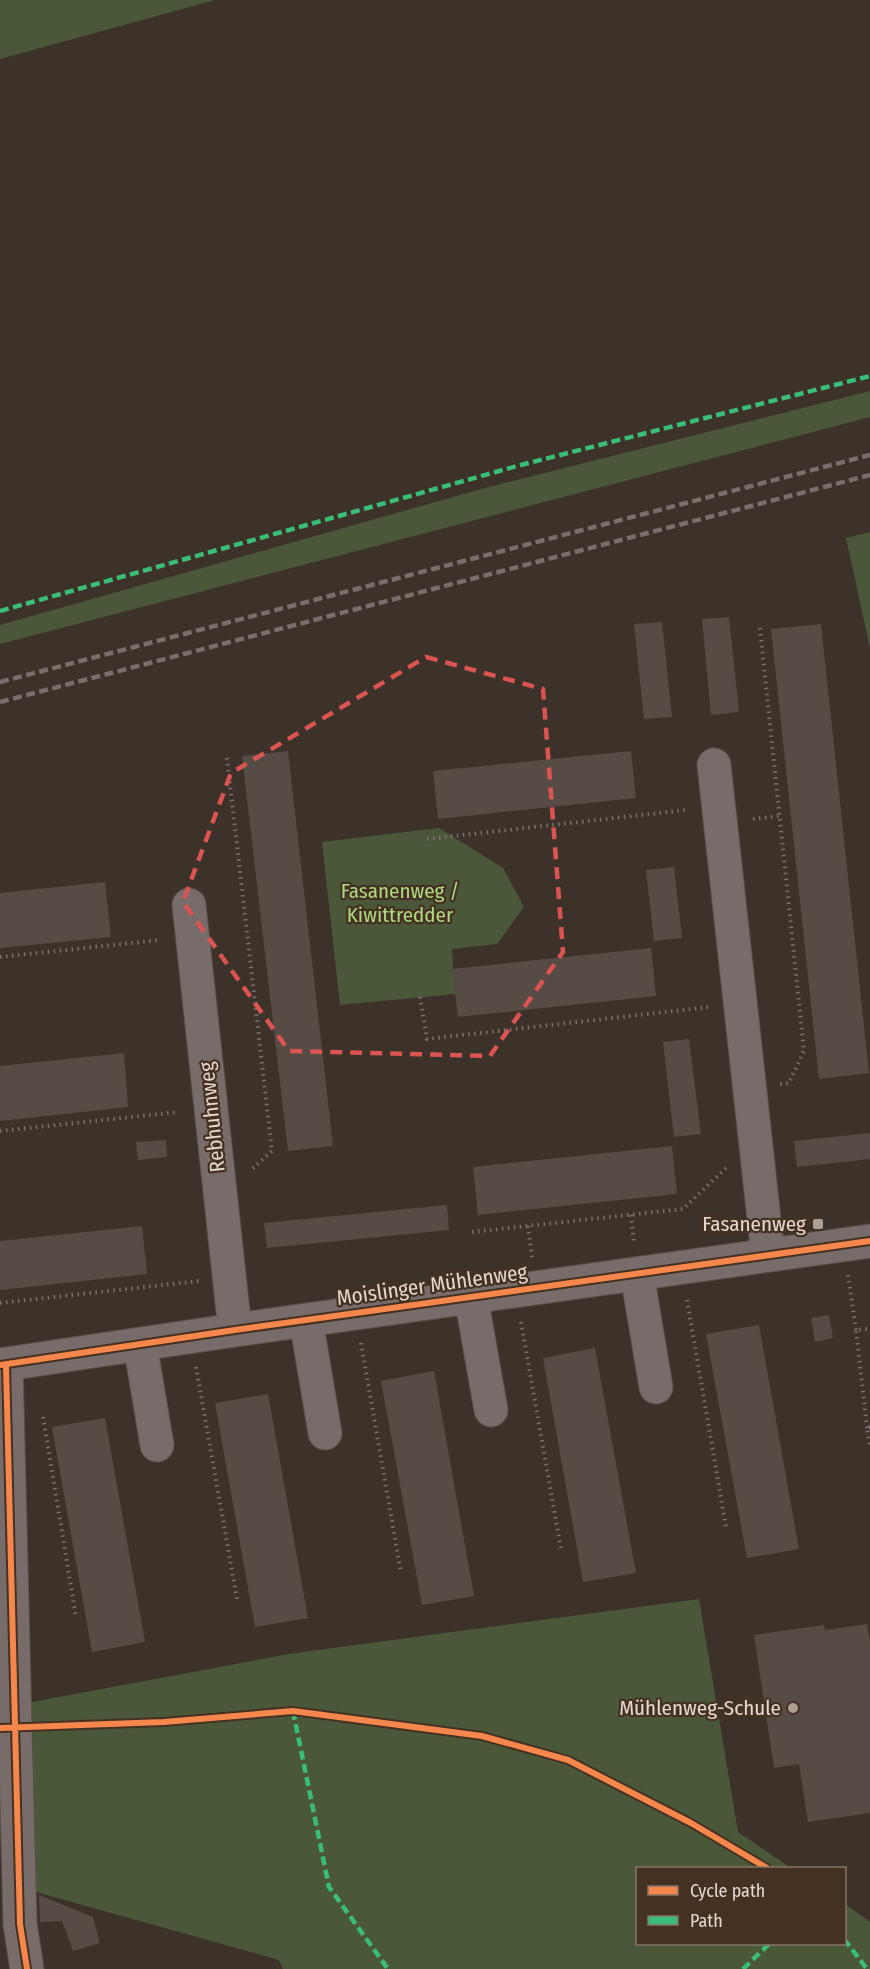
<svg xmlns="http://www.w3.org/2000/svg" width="870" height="1969" font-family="'Fira Sans Condensed',sans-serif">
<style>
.green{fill:#4a5839}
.building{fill:#564c45}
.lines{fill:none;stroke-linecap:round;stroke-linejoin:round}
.minor-casing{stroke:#5a5149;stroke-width:35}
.path{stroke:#7a706e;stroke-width:4;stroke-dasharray:1.5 4.5;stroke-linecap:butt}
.minor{stroke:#786c6b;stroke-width:33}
.rail{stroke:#786e6b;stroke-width:4.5;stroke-dasharray:9 4.5;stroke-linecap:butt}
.quiet{stroke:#3abd76;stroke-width:4.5;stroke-dasharray:9 4.5;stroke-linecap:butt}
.cycleway-casing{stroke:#453122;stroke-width:10}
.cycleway{stroke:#f5874c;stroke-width:6}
.marked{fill:none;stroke:#da5452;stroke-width:4.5;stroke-dasharray:12 8;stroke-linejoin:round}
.poi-dot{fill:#ab9e95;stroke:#453122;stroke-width:2}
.labels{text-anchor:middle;stroke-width:4.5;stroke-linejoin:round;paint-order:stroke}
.park-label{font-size:21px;fill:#adda80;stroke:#453122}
.street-label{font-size:21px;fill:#e6d8cf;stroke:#453122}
.poi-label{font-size:21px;fill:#e6d8cf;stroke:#453122;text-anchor:end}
</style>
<rect width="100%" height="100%" fill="#3d322a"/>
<!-- green -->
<path class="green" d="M0 0H215L0 59Z
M870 391V417L0 644V625L485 488Z
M870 532V648L846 538Z
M439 828 503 868 524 907 497 944 452 949 455 994 340 1005 322 842Z
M699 1599 738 1832 791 1868H638V1944H844L845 1904 870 1922V1969H283L279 1960 36 1892 32 1770 0 1708 289 1654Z"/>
<!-- building -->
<path class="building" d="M729 617 739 712 711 715 702 619Z
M662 622 672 717 644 719 634 624Z
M821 624 869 1073 819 1079 771 629Z
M288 751 333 1146 288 1151 242 756Z
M631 751 636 798 438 819 433 771Z
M674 867 682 938 654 941 646 870Z
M105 882 111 937 0 948V893Z
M651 948 656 996 458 1017 452 969Z
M689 1039 701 1134 674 1137 663 1042Z
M124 1053 128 1107 0 1121V1066Z
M870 1133V1159L797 1167 794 1141Z
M166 1140 167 1157 138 1160 136 1142Z
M672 1146 677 1194 478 1215 473 1167Z
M447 1205 449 1230 267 1248 264 1223Z
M142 1226 147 1274 0 1290V1241Z
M829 1315 833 1338 815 1342 811 1318Z
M759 1325 799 1549 747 1558 706 1334Z
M595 1348 636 1573 583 1582 543 1358Z
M434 1371 474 1596 422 1605 381 1381Z
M268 1394 308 1618 255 1627 215 1403Z
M105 1418 145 1642 92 1652 52 1427Z
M867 1624 870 1642V1813L808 1822 799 1764 774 1768 754 1635 824 1625 825 1630Z
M39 1895 93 1917 100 1943 73 1951 62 1921 40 1922Z"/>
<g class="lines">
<defs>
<path id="minor" d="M714 765 768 1255
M189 905 235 1330
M637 1274 656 1387
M471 1297 491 1410
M306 1320 325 1433
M140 1344 157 1445
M0 1365 235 1330 870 1241
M6 1365 20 1924 27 1969"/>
</defs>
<!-- minor casing -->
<use href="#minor" class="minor-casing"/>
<!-- path -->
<path class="path" d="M760 628 804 1051 789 1083 780 1084
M227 758 272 1151 250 1171
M753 819 779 816
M427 839 686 810
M0 957 160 940
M420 997 427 1039 709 1007
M0 1131 178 1112
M631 1215 634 1243
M528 1226 532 1257
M472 1232 683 1209 726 1168
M848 1275 856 1330
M687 1300 726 1527
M0 1303 199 1281
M521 1322 561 1549
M361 1343 401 1573
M196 1367 237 1599
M43 1417 76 1617
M870 1427 867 1428 870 1448
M867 1428 856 1330 870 1329"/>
<!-- minor -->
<use href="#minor" class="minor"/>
<!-- rail -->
<path class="rail" d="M0 682 870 455
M0 702 870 475"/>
<!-- quiet -->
<path class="quiet" d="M0 611 517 466 870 376
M293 1711 329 1887 388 1969
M844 1939 867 1969
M743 1969 769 1944"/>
<defs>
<path id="cycleway" d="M0 1365 235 1330 870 1241
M6 1365 20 1924 27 1969
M0 1728 164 1722 293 1711 482 1736 568 1760 691 1823 767 1868"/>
</defs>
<!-- cycleway casing -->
<use href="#cycleway" class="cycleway-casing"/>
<!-- cycleway -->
<use href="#cycleway" class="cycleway"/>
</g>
<!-- marked area -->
<path class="marked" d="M426 657 543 689 563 952 490 1056 289 1051 183 902 231 773Z"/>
<!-- markers -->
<g class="poi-dot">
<rect x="812" y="1218" width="12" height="12" rx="3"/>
<circle cx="793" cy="1708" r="6"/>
</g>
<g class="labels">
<!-- park labels -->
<g class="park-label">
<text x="400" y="898">Fasanenweg /<tspan x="400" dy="24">Kiwittredder</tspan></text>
</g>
<!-- street labels -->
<g class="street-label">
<text transform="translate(212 1117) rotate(-96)" y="7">Rebhuhnweg</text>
<text transform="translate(432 1285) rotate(-8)" y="7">Moislinger Mühlenweg</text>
</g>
<!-- poi labels -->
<g class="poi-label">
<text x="806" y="1231">Fasanenweg</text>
<text x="781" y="1715">Mühlenweg-Schule</text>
</g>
</g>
<!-- legend -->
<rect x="636" y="1867" width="210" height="78" fill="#453122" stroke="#857467" stroke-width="1.5"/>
<rect x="648" y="1886" width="30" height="9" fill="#f5874c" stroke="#857467" stroke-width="1.5"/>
<text x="690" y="1897" font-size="18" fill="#e6d8cf">Cycle path</text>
<rect x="648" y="1916" width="30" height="9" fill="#3abd76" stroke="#857467" stroke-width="1.5"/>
<text x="690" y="1927" font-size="18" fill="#e6d8cf">Path</text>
</svg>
